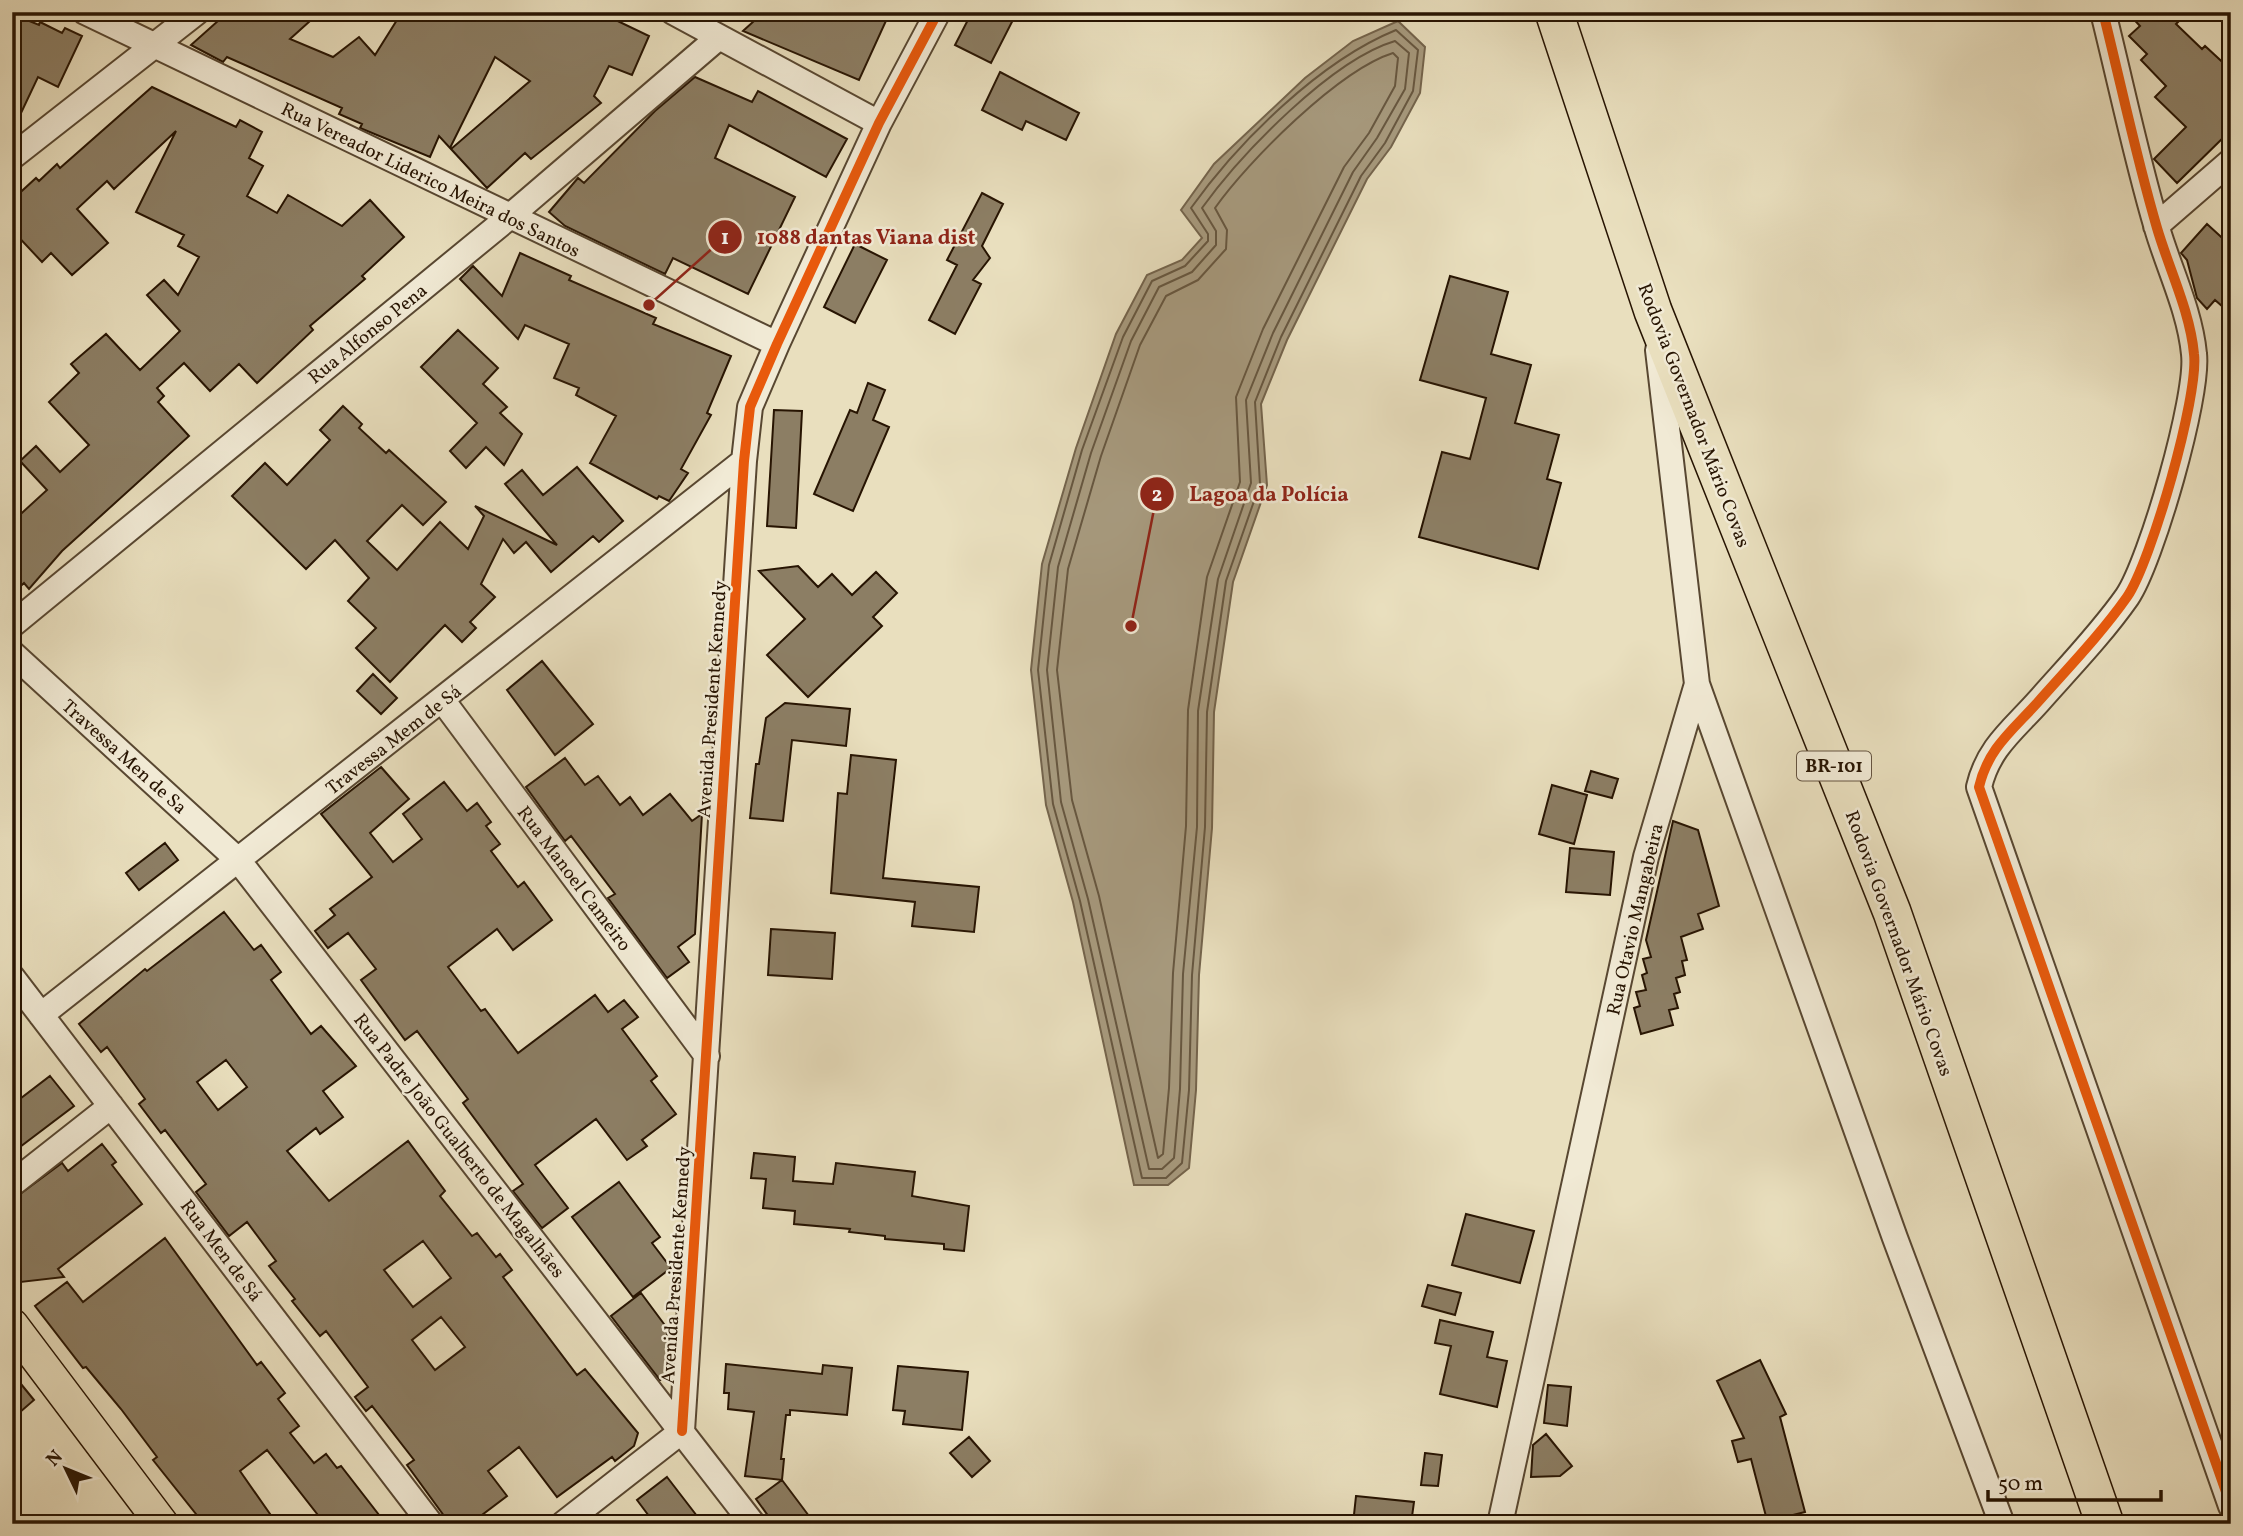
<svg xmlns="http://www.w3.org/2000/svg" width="2243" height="1536" font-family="Vollkorn,serif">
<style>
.water{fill:#a79a7e;stroke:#74644c;stroke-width:2}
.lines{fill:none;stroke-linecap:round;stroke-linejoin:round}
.shore{stroke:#675740;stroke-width:2}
.building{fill:#8c7e64;stroke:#271402;stroke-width:2;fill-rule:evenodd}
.minor-casing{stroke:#584731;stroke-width:28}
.major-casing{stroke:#271402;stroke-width:35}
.highway-casing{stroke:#271402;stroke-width:40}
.minor{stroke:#f1ead5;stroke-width:24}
.major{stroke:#e9dfbe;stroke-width:32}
.highway{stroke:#e9dfbe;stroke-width:37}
.cycleway-casing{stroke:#f1ead5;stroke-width:15}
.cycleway{stroke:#e8590c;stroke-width:10}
.labels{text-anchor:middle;stroke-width:5;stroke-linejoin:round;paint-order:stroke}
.shield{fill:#f1ead5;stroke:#645441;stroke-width:2}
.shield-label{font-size:18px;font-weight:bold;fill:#271402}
.street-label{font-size:19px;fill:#271402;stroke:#f1ead5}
.leader{fill:none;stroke:#8f2418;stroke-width:2.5}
.callout-dot{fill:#8f2418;stroke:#f1ead5;stroke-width:2.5}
.mark-label{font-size:21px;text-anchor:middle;font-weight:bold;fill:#fff}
.callout-label{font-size:21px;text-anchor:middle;font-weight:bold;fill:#8f2418;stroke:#f1ead5;stroke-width:5;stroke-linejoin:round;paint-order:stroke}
</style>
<rect width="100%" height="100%" fill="#e9dfbe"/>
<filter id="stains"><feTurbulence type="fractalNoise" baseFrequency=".00286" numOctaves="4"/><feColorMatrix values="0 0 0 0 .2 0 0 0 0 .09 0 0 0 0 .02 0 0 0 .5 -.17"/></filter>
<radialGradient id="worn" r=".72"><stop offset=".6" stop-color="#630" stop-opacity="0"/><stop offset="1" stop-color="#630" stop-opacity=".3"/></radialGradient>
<!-- water -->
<path class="water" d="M1398 21 1425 47 1420 93 1391 147 1367 179 1287 340 1261 404 1267 485 1233 582 1214 712 1212 828 1199 975 1196 1090 1189 1168 1168 1185H1134L1073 902 1046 805 1031 670 1042 564 1076 448 1116 334 1147 275 1182 260 1202 238 1181 210 1214 164 1305 78 1353 41Z"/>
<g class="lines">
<!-- shore -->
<path class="shore" d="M1396 30 1418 50 1413 91 1385 143 1361 176 1281 337 1255 402 1260 484 1226 581 1207 712 1205 827 1192 975 1189 1090 1182 1163 1166 1178H1142L1080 901 1053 804 1038 670 1049 565 1082 450 1123 337 1152 281 1185 266 1208 241V234L1191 208C1239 141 1320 61 1396 30Z
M1395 41 1409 53 1405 89 1377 138 1353 172 1273 333 1246 400 1251 483 1218 579 1198 711 1197 827 1183 974 1180 1089 1174 1158 1162 1169H1149L1088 899 1061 802 1047 670 1058 567 1091 453 1131 341 1159 287 1192 272 1216 245V231L1202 208C1241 154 1331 60 1395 41Z
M1393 53 1398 58 1395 86 1369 133 1344 167 1263 329 1236 397 1240 482 1207 577 1188 710 1186 826 1173 973 1169 1088 1163 1154 1158 1158 1099 896 1072 800 1057 670 1068 569 1101 456 1140 345 1166 296 1198 280 1226 249 1227 230 1215 208C1248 161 1339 70 1393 53Z"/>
</g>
<!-- building -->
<path class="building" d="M228 12H320L290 39 333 57 359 37 375 55 402 12H599L649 36 632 75 609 66 594 96 601 103 531 159 525 153 487 188 451 149 530 81 495 57 450 148 439 136 430 157 360 128 362 124 339 114 342 108 227 57 223 62 191 45Z
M764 12H890L859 80 743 31Z
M972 12H1017L991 63 955 45Z
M2127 12H2188L2176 24 2202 49 2205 46 2231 70V130L2177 183 2154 159 2186 127 2155 97 2166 86 2141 60 2147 54 2129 36 2140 26Z
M12 14 39 25 40 22 62 33 65 28 82 36 58 87 38 77 12 132Z
M1000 72 1079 113 1066 140 1026 121 1022 130 982 110Z
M695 77 752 102 758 91 847 139 826 177 729 125 715 158 795 197 748 294 673 258 665 274 565 226 549 212 578 178 584 183 655 111Z
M152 87 236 127 240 120 262 132 249 158 263 166 247 196 277 213 288 195 342 226 370 200 404 237 362 276 365 279 310 326 313 330 257 383 239 364 210 391 184 363 157 388 164 396 158 402 189 436 62 551 29 589 24 583 12 594V522L47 490 20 461 36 446 60 472 89 445 49 402 79 373 71 364 106 334 140 370 167 344 180 331 147 295 164 280 178 295 199 257 178 246 184 235 136 212 176 131 114 189 107 181 77 209 108 243 72 275 51 253 42 262 12 230V200L36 178 39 181 57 164 60 168Z
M982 193 1003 204 982 246 990 258 973 280 981 284 955 334 929 320 957 265 947 260Z
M2207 224 2231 246V253L2223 261 2231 269V314L2215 300 2207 309 2197 298 2187 260 2181 253Z
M855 244 887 260 855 323 824 307Z
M520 253 571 276 569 280 656 318 653 324 731 356 707 413 711 415 681 469 688 473 669 501 659 496 657 499 590 463 616 416 576 395 579 388 554 378 569 344 525 325 518 339 460 279 473 266 502 296Z
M1450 276 1508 292 1491 354 1531 365 1515 423 1559 435 1547 479 1561 483 1538 569 1419 537 1442 452 1470 459 1486 398 1420 380Z
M458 330 498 368 483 384 507 407 500 413 522 434 504 465 486 447 466 468 450 451 477 423 421 367Z
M868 383 885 390 873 420 889 427 853 511 814 494 850 410 857 413Z
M343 406 362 424 359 428 386 453 389 450 446 502 423 525 402 505 367 541 397 570 440 522 468 549 484 516 475 506 557 545 505 484 522 470 543 495 577 467 623 521 599 542 593 536 551 572 526 542 514 553 503 539 481 584 495 597 470 622 476 628 462 642 445 625 390 682 356 648 376 628 348 601 369 578 335 540 306 569 232 496 265 463 287 485 330 440 320 430Z
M774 410 802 411 796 528 767 526Z
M798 566 818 587 832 574 852 595 876 572 897 593 873 617 882 626 808 697 767 655 805 619 759 571Z
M542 661 593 724 555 755 507 690Z
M373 674 397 698 381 714 357 691Z
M785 703 850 709 846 746 792 740 783 821 750 818 756 764H759L766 718Z
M851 755 896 760 883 878 979 887 974 932 912 926 915 902 831 893 838 793 847 794Z
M565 758 585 785 598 776 620 805 630 797 643 815 670 794 692 821 702 814 695 934 678 947 689 962 667 978 608 898 615 894 571 836 565 841 526 787Z
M381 767 409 799 370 833 393 862 422 839 403 814 444 782 467 811 477 803 491 822 486 826 500 844 491 851 518 887 524 882 552 920 513 950 497 929 448 967 481 1011 485 1009 518 1053 595 995 608 1012 624 1000 638 1017 622 1029 657 1076 651 1081 676 1114 642 1140 647 1146 627 1160 596 1119 535 1165 568 1208 542 1228 513 1191 523 1184 463 1103 468 1099 417 1031 405 1040 361 980 376 969 348 933 328 948 315 931 335 915 330 909 372 877 321 814Z
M1591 771 1618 779 1612 798 1585 791Z
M1552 785 1587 795 1574 844 1539 834Z
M1673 821 1698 830 1719 906 1698 914 1703 929 1681 937 1687 960 1682 961 1685 975 1676 978 1680 992 1674 994 1678 1008 1669 1010 1673 1025 1641 1034 1634 1008 1640 1006 1636 992 1646 990 1642 975 1647 973 1643 959 1651 957 1646 940Z
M165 843 178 860 139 890 126 873Z
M1570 848 1614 852 1610 895 1566 892Z
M224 912 254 950 261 945 281 972 271 980 311 1034 321 1026 356 1066 323 1091 343 1117 320 1134 316 1128 287 1151 329 1201 408 1141 445 1191 440 1196 472 1236 477 1233 496 1257 500 1254 512 1270 503 1277 577 1375 585 1369 638 1433 634 1446 615 1461 612 1457 557 1497 519 1447 488 1471 507 1496 482 1515 489 1524H450L407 1465 414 1460 372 1406 366 1411 355 1397 368 1387 326 1331 320 1336 292 1301 295 1299 269 1266 276 1261 247 1222 229 1236 196 1192 206 1184 165 1130 161 1133 139 1104 145 1099 107 1047 101 1052 79 1024 145 969 147 971ZM226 1060 247 1087 218 1110 197 1082ZM423 1241 451 1278 413 1307 384 1270ZM441 1317 465 1347 435 1370 412 1340Z
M771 929 835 933 832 979 768 975Z
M50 1076 74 1106 12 1153V1105Z
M102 1144 116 1162 112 1165 142 1204 58 1269 64 1277 12 1283V1200L62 1163 68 1171Z
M754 1153 795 1157 793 1181 833 1184 836 1163 915 1172 912 1196 969 1206 964 1251 944 1249V1244L885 1239V1236L849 1232 850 1229 794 1224 795 1211 763 1208 766 1179 751 1178Z
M619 1182 660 1237 652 1243 671 1268 633 1297 572 1217Z
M1466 1214 1534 1231 1520 1283 1452 1265Z
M165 1238 257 1365 261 1362 285 1393 278 1399 299 1426 290 1433 314 1463 326 1454 337 1468 341 1466 386 1524H325L267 1450 240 1471 277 1524H204L153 1460 157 1457 121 1409 86 1367 83 1368 35 1306 67 1282 83 1302Z
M1428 1285 1461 1293 1455 1315 1422 1306Z
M641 1293 667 1328 668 1374 660 1380 611 1316Z
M1440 1320 1493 1332 1487 1357 1507 1361 1497 1407 1440 1394 1451 1346 1435 1343Z
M1760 1360 1786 1414 1780 1417 1805 1512 1789 1516 1791 1524H1768L1751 1459 1738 1462 1732 1441 1744 1438 1717 1381Z
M726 1364 822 1374 823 1365 852 1368 847 1415 790 1410V1415H786L781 1459H784L782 1480 745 1476 754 1412 728 1409 729 1393H724Z
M898 1366 968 1372 962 1430 903 1424 905 1411 893 1410Z
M12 1373 34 1400 12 1419Z
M1548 1385 1571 1387 1567 1426 1544 1423Z
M1546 1434 1572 1466 1560 1476 1531 1477 1533 1445Z
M969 1437 990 1461 972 1477 950 1453Z
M1425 1453 1442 1455 1438 1486 1421 1485Z
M667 1477 697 1516 687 1524H655L637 1500Z
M782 1480 809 1516 799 1524H774L756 1499Z
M1356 1496 1414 1502 1411 1524H1353Z"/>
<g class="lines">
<defs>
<path id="minor" d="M85 12 777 344
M673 12 879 123
M2103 12C2121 84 2136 157 2157 228 2169 269 2190 311 2194 354 2199 396 2151 562 2127 597 2101 634 2068 668 2038 702 2013 730 1988 748 1979 787L2231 1506
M12 157 197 12
M2156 226 2231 161
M12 625 508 218 719 37
M12 653 238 860 753 1524
M1697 684 1895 1238 2002 1524
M443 701 707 1056
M12 977 431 1524
M41 1015 744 461
M12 1184 111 1106
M682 1431 744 461 750 407 777 344 879 123 938 12
M563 1524 682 1431
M1500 1524 1646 857 1697 684 1658 350"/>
<path id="major" d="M12 1325 162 1524"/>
<path id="highway" d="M1554 12 1653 311 1892 912 2105 1524"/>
</defs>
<!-- minor casing -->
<use href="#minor" class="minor-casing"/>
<!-- major casing -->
<use href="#major" class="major-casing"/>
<!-- highway casing -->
<use href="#highway" class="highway-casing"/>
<!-- minor -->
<use href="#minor" class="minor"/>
<!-- major -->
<use href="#major" class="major"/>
<!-- highway -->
<use href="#highway" class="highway"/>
<defs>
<path id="cycleway" d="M2103 12C2121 84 2136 157 2157 228 2169 269 2190 311 2194 354 2199 396 2151 562 2127 597 2101 634 2068 668 2038 702 2013 730 1988 748 1979 787L2231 1506
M682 1431 744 461 750 407 777 344 879 123 938 12"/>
</defs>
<!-- cycleway casing -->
<use href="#cycleway" class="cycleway-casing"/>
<!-- cycleway -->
<use href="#cycleway" class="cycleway"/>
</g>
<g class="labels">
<!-- shield labels -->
<rect class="shield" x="1797" y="751.5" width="74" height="29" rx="5"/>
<g class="shield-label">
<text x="1834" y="772">BR-101</text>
</g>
<!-- street labels -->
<g class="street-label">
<text transform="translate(431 179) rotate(26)" y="7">Rua Vereador Liderico Meira dos Santos</text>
<text transform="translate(367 333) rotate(-39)" y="7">Rua Alfonso Pena</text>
<text transform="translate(1695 415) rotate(69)" y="7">Rodovia Governador Mário Covas</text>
<text transform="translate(711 699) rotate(-86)" y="7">Avenida Presidente Kennedy</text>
<text transform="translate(393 739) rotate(-38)" y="7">Travessa Mem de Sá</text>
<text transform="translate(125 756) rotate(42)" y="7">Travessa Men de Sa</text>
<text transform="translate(575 878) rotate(53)" y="7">Rua Manoel Cameiro</text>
<text transform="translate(1634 919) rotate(-77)" y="7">Rua Otavio Mangabeira</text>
<text transform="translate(1900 943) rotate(70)" y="7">Rodovia Governador Mário Covas</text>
<text transform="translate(460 1145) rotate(52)" y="7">Rua Padre João Gualberto de Magalhães</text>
<text transform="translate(222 1250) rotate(53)" y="7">Rua Men de Sá</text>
<text transform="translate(675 1265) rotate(-86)" y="7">Avenida Presidente Kennedy</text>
</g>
</g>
<!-- callouts -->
<path class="leader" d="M649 305L725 237M1131 626L1157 494"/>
<g class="callout-dot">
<circle cx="649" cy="305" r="7"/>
<circle cx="1131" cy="626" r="7"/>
<circle cx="725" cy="237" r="18"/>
<circle cx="1157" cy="494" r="18"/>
</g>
<g class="mark-label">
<text x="725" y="244">1</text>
<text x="1157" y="501">2</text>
</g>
<g class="callout-label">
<text x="866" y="244">1088 dantas Viana dist</text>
<text x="1269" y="501">Lagoa da Polícia</text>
</g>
<!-- margin -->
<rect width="2243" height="1536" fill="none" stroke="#e9dfbe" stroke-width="42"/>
<rect x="14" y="14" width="2215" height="1508" fill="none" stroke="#271402" stroke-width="3.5"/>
<rect x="21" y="21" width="2201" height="1494" fill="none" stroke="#271402" stroke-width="2"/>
<!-- north arrow -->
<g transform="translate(66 1469) rotate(313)" stroke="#f1ead5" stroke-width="5" paint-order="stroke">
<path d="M0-5L12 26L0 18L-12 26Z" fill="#271402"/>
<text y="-10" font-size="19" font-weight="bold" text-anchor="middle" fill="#271402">N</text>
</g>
<!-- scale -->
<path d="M1988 1490v10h173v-10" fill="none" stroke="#271402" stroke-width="3.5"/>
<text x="1998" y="1490" font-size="21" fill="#271402" stroke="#f1ead5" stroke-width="5" paint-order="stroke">50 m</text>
<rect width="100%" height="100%" filter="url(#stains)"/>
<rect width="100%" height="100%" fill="url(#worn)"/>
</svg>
